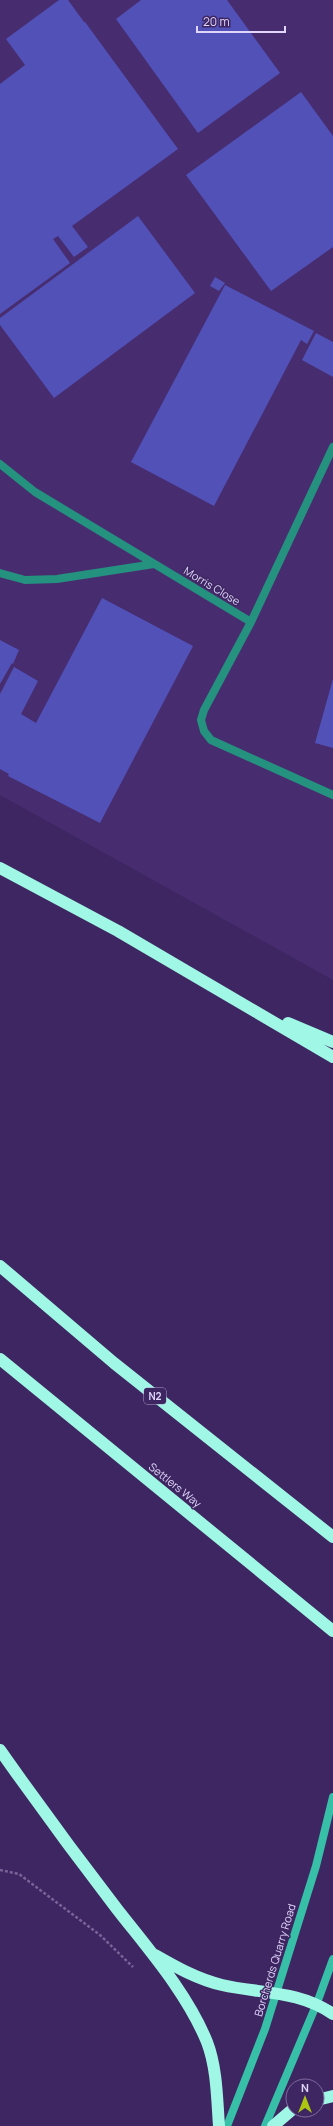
<svg xmlns="http://www.w3.org/2000/svg" width="333" height="2126" font-family="Manrope,sans-serif">
<style>
.built{fill:#472d6f}
.building{fill:#5151b8}
.lines{fill:none;stroke-linecap:round;stroke-linejoin:round}
.path{stroke:#786598;stroke-width:2.5;stroke-dasharray:3 2;stroke-linecap:butt}
.lane{stroke:#25917f;stroke-width:8}
.secondary{stroke:#38bfa8;stroke-width:8}
.highway{stroke:#a1f7e5;stroke-width:12}
.labels{text-anchor:middle;stroke-width:3;stroke-linejoin:round;paint-order:stroke}
.shield{fill:#3d2661;stroke:#afa0cc;stroke-width:1}
.shield-label{font-size:10px;font-weight:bold;fill:#e0d5fa}
.street-label{font-size:11px;fill:#e0d5fa;stroke:#3d2661}
</style>
<rect width="100%" height="100%" fill="#3d2661"/>
<!-- built -->
<path class="built" d="M0 0H333V980L0 795Z"/>
<!-- building -->
<path class="building" d="M59 0H68L84 22H85L178 149 72 226 88 247 74 257 58 236 53 239 70 263 0 314V84L25 65 6 39Z
M141 0H227L280 73 198 133 116 19Z
M301 92 333 136V247L271 291 186 175Z
M138 216 195 293 54 398 0 325V318Z
M215 277 225 283 219 291 210 286Z
M225 285 314 331 307 344 301 340 214 506 131 462Z
M316 333 333 342V377L302 360Z
M102 598 193 646 100 823 8 776 9 774 0 769V694L14 667 38 681 21 714 36 723Z
M0 640 19 650 13 664 12 663 0 684Z
M333 679V748L315 743Z"/>
<g class="lines">
<!-- path -->
<path class="path" d="M0 1870 19 1874 100 1935 133 1967"/>
<!-- lane -->
<path class="lane" d="M0 464 35 492 251 622 333 447
M0 573 25 580 57 579 154 564
M251 622 204 710 201 720 204 731 211 740 333 795"/>
<!-- secondary -->
<path class="secondary" d="M227 2126 265 2029 316 1866 333 1797
M265 2126 317 2003 333 1959"/>
<!-- highway -->
<path class="highway" d="M0 868 118 931 333 1057
M288 1023 333 1042
M0 1266 114 1363 333 1537
M0 1359 333 1631
M0 1750C38 1804 77 1857 117 1909 149 1950 187 1993 207 2042 217 2068 217 2099 219 2126
M155 1955C176 1967 197 1979 222 1985 261 1994 298 1990 333 2014
M317 2100 333 2096
M273 2126 293 2109"/>
</g>
<g class="labels">
<!-- shield labels -->
<rect class="shield" x="144" y="1388" width="22" height="16" rx="3"/>
<g class="shield-label">
<text x="155" y="1400">N2</text>
</g>
<!-- street labels -->
<g class="street-label">
<text transform="translate(212 586) rotate(31)" y="4">Morris Close</text>
<text transform="translate(175 1485) rotate(39)" y="4">Settlers Way</text>
<text transform="translate(275 1960) rotate(-73)" y="4">Borcherds Quarry Road</text>
</g>
</g>
<!-- north arrow -->
<g transform="translate(305 2098)"><circle r="19" fill="#3d2661" stroke="#7e6c9e"/>
<path d="M0-3L7 15L0 10L-7 15Z" fill="#acc612"/>
<text y="-6" font-size="11" font-weight="bold" text-anchor="middle" fill="#e0d5fa">N</text>
</g>
<!-- scale -->
<path d="M197 26v6h88v-6" fill="none" stroke="#e0d5fa" stroke-width="2"/>
<text x="203" y="26" font-size="12" fill="#e0d5fa" stroke="#3d2661" stroke-width="3" paint-order="stroke">20 m</text>
</svg>
